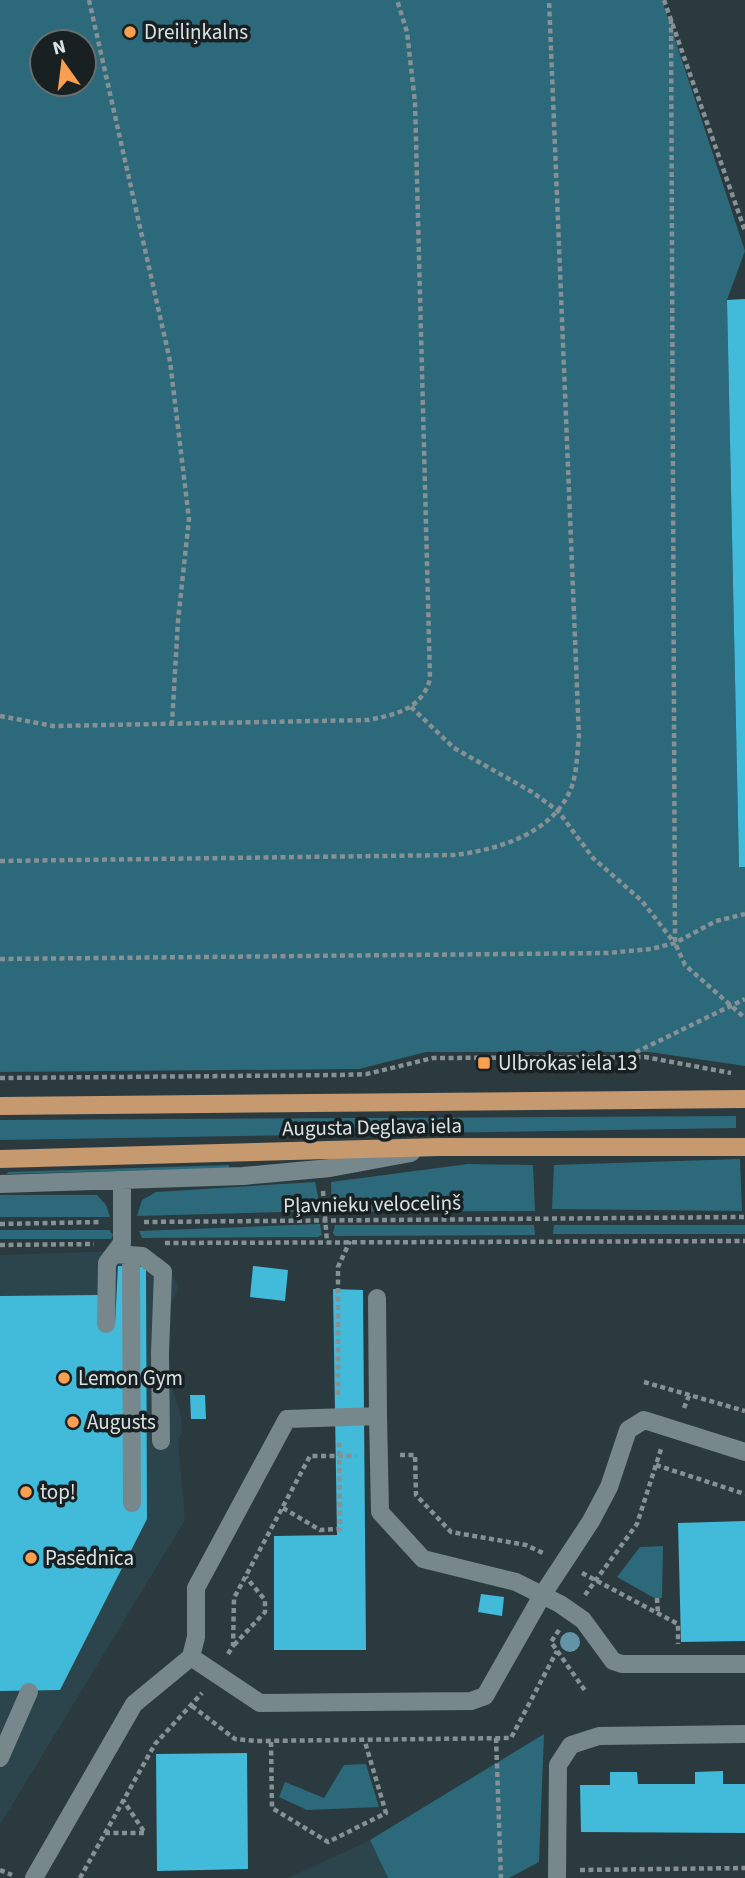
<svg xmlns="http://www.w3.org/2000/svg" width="745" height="1878" font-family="'Source Sans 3',sans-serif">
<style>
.built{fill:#2c444b}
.green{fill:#2c697a;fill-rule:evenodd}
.building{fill:#42bad9}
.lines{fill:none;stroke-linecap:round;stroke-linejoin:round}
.path{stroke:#859195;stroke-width:4.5;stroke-dasharray:5 3.5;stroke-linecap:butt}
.minor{stroke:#77888d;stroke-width:18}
.major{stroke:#c6996f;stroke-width:18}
.tree{fill:#6194a4}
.poi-dot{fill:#fa9f4f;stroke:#192022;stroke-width:2.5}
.labels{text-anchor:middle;stroke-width:7;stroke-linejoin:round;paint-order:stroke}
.poi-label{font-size:21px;fill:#dae3e6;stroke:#192022;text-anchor:start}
.street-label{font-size:21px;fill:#dae3e6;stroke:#192022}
</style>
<rect width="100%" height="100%" fill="#2b3a3e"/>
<!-- built -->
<path class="built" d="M144 1250 164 1260 179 1287 168 1311 166 1369 181 1416 182 1432 178 1440 185 1520 0 1825V1255Z
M370 1840 388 1878H288Z"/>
<!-- green -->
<path class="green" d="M0 0H662L745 251 727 300 739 867H745V1066L649 1052H426L359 1069 0 1072ZM42 42H84V84H42Z
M736 1116V1128L0 1140V1120Z
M740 1159 742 1211 552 1209 554 1165Z
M468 1164 533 1165 535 1211 332 1212 331 1182Z
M229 1165V1168L6 1174 9 1172Z
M315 1182 321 1211 137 1216 142 1200 156 1192Z
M0 1195H97L106 1205 110 1217H0Z
M320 1224 322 1235 318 1237 142 1238 139 1231Z
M335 1225H534L535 1235 335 1236 333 1233Z
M554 1225H745V1234H553Z
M0 1230H109L113 1235 111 1239H0Z
M663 1546 662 1598H654L617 1577 640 1547Z
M544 1734 539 1862 509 1878H388L370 1840Z
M366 1764 379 1807 307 1810 279 1797 285 1782 324 1798 344 1765Z"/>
<!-- building -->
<path class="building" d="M745 299V867H739L727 300Z
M118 1266 146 1267 147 1519 60 1690 0 1691V1296L98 1295V1324H115Z
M253 1266 288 1270 285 1301 250 1297Z
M333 1289 363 1290 366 1650H274V1536L337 1535Z
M190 1395H205L206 1419H191Z
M745 1521V1641L681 1642 678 1523Z
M481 1594 504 1597 502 1616 478 1612Z
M247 1753 248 1869 157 1871 156 1754Z
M723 1771V1784H745V1833L581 1832 580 1785H610V1772H637L638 1784H695V1772Z"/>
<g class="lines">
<!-- path -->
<path class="path" d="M89 0 170 361 189 519 178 621 172 723
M664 0 745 231
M671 19 675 943 685 965 745 1018
M411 707 454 748 532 792 558 811 593 858 642 901 673 941
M0 716 53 726 368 720C395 715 422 709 430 679L415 102 407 32 397 0
M0 861 454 855C498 850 555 833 572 786 577 771 577 753 579 737L549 0
M0 959 608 953 651 949 675 943 716 921 745 914
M628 1056 745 999
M0 1078 341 1075 367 1074 433 1058 645 1057 731 1073
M323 1191 327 1242
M144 1222 745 1217
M0 1224 100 1222
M165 1243 745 1241
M0 1245 94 1244
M644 1382 745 1411
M338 1395V1267L350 1241
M684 1408 690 1393
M400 1455H415L416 1495 451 1532 526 1545 543 1553
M656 1465 745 1494
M283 1508 320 1530 340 1529 339 1439
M582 1573 678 1624V1644
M585 1595 637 1524 661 1449
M657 1598 658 1614
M559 1630 551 1642 586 1692
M234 1645 265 1612V1600L246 1577
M228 1654 233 1646 234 1598 310 1456H356
M192 1706 235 1739 256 1741 511 1738 557 1651
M496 1738 501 1878
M271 1742 272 1808 328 1842 386 1813 365 1742
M105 1833H145L123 1800
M0 1870 12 1875
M580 1870 745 1868
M80 1878 155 1744 202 1693"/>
<!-- minor -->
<path class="minor" d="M0 1184 243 1176 330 1168 411 1153
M115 1254 142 1256 163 1272 160 1353 161 1441
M131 1255 132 1503
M377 1298 378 1416
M106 1324 107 1263 122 1243V1182
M191 1657 260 1703 471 1701 485 1696 543 1594 591 1521 609 1487 628 1430 644 1420 745 1452
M0 1758 29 1692
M34 1878 134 1704 191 1657 196 1637V1588L287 1419 378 1416 380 1512 423 1559 516 1582 560 1604 583 1620 613 1661 622 1664H745
M557 1878 558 1765 571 1745 599 1736 745 1734"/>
<!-- major -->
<path class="major" d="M0 1106 745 1099
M0 1159 439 1147H745"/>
</g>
<!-- trees -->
<circle class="tree" cx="570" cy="1642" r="10"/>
<!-- markers -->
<g class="poi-dot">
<circle cx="130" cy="32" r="7"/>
<rect x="477" y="1056" width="14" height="14" rx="3.5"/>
<circle cx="64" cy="1378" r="7"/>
<circle cx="73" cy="1422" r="7"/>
<circle cx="26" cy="1492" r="7"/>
<circle cx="31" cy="1558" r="7"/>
</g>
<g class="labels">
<!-- poi labels -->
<g class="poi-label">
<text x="144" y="39">Dreiliņkalns</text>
<text x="498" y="1070">Ulbrokas iela 13</text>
<text x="78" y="1385">Lemon Gym</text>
<text x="87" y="1429">Augusts</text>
<text x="40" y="1499">top!</text>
<text x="45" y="1565">Pasēdnīca</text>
</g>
<!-- street labels -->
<g class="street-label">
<text transform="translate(372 1127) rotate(-1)" y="7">Augusta Deglava iela</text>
<text transform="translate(372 1204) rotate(-1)" y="7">Pļavnieku veloceliņš</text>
</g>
</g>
<!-- north arrow -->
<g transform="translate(63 63) rotate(346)"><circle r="33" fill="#192022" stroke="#666e70" stroke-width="2"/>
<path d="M0-5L12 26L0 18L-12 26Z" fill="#fa9f4f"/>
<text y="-10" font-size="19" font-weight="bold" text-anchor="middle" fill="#dae3e6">N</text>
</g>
</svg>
